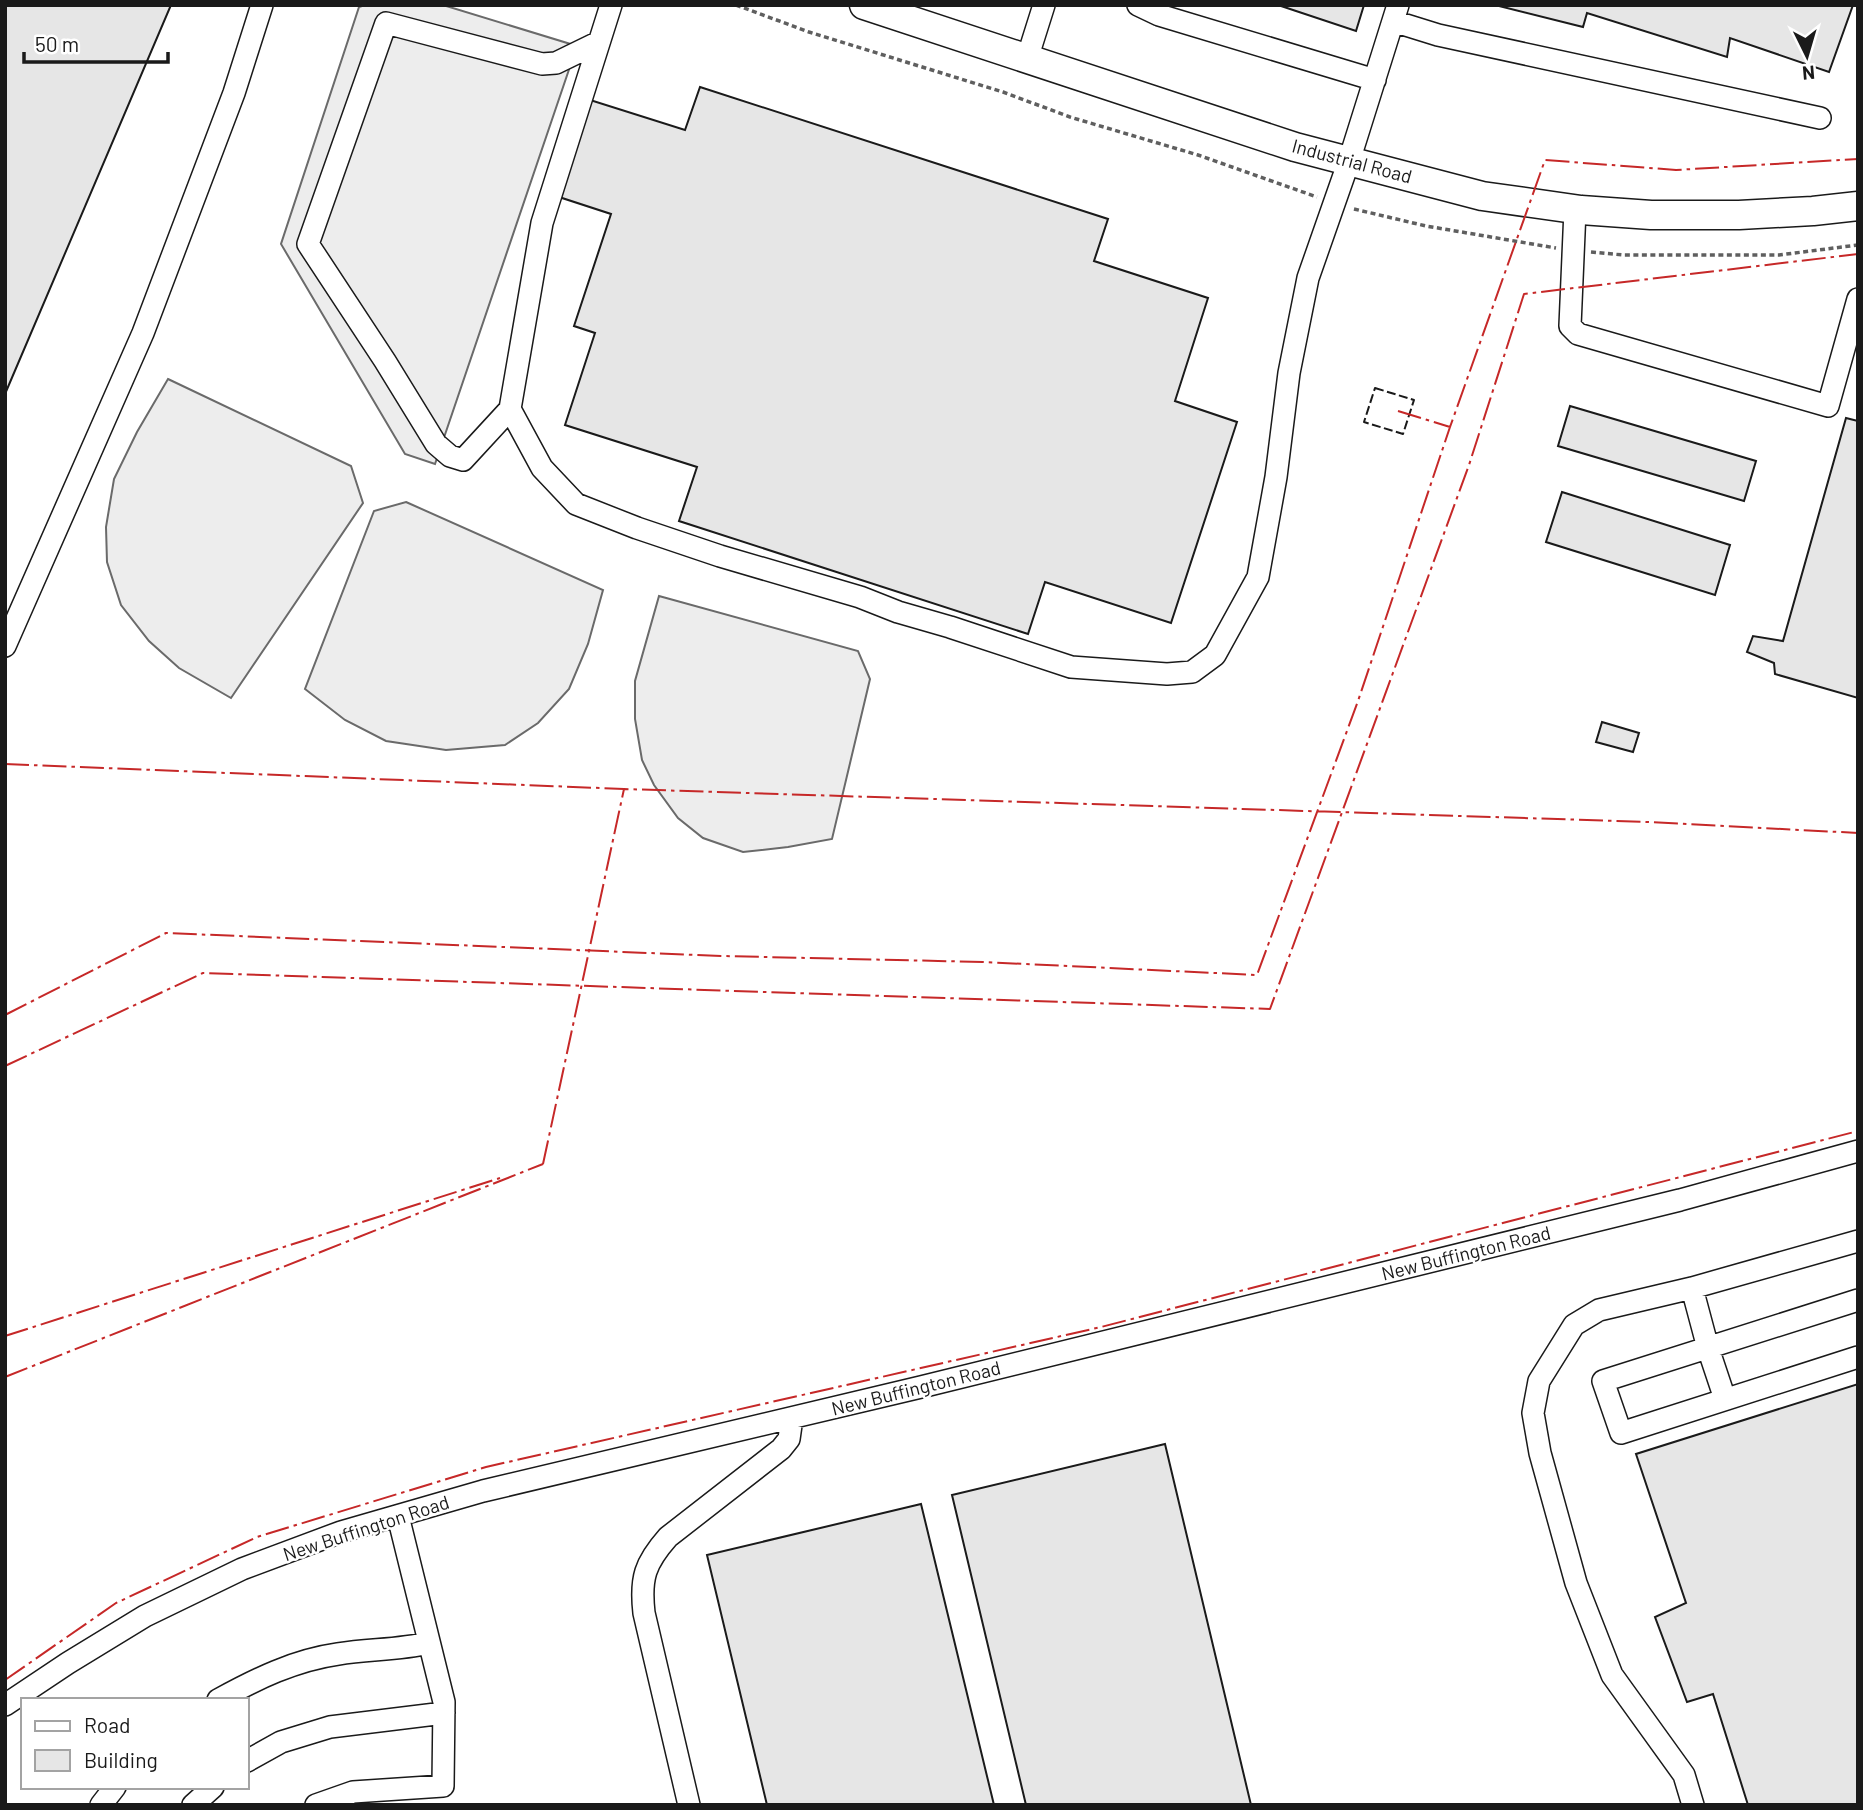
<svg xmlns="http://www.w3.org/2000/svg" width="1863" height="1810" font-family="Barlow,sans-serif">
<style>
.built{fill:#ededed;stroke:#6a6a6a;stroke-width:2}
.building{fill:#e6e6e6;stroke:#1a1a1a;stroke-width:2}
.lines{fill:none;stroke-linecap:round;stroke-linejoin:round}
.minor-casing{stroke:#1a1a1a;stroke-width:24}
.major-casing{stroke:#1a1a1a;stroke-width:31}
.path{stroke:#5f5f5f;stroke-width:3.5;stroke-dasharray:5 3.5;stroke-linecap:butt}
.minor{stroke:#fff;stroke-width:21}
.major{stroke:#fff;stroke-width:28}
.fence{stroke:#1a1a1a;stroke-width:2;stroke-dasharray:9 3.5;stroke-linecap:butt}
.power{stroke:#c62828;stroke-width:2;stroke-dasharray:24 5 3.5 5;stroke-linecap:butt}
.labels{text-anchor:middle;stroke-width:5;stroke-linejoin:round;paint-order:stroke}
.street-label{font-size:19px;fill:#1a1a1a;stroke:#fff}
</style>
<rect width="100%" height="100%" fill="#fff"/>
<!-- built -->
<path class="built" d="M365 5H443L577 46 435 464 405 454 281 244 359 7Z
M168 379 351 466 363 503 231 698 179 668 149 641 121 605 107 562 106 527 114 479 137 432Z
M406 502 603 590 588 644 569 689 538 723 505 745 446 750 386 741 345 720 305 689 374 511Z
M659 596 858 651 870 679 832 839 788 847 743 852 703 838 678 818 654 785 642 760 635 719V681Z"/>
<!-- building -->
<path class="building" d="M5 5H171L5 394Z
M1278 5H1364L1356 31Z
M1495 5H1853L1829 72 1730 38 1727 57 1587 13 1583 27Z
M700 87 1108 219 1094 261 1208 298 1175 401 1237 422 1171 623 1045 582 1028 634 679 521 697 467 565 425 595 333 574 326 611 214 556 196 587 99 685 130Z
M1570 406 1756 461 1744 501 1558 446Z
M1846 418 1858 421V698L1775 674 1774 663 1747 652 1753 636 1783 641Z
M1562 492 1730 545 1715 595 1546 542Z
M1602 722 1639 733 1633 752 1596 742Z
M1858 1384V1805H1748L1713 1694 1687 1702 1655 1617 1686 1603 1636 1454Z
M1165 1444 1251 1805H1026L952 1495Z
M921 1504 994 1805H767L707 1555Z"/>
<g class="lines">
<defs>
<path id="minor" d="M1138 5 1159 15 1375 80
M1393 21 1438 35 1820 118
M597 43 556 63 542 64 386 23 308 244 385 361 436 444 450 456 463 460 510 409 542 223 611 5
M1027 59 1044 5
M1575 210 1570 326 1578 334 1828 406 1858 299
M510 409 542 468 576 504 637 528 720 556 860 597 898 612 950 627 1071 667 1167 674 1192 672 1215 655 1258 577 1276 477 1289 373 1308 278 1349 161 1398 5
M5 646 143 333 234 93 262 5
M1692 1288 1708 1348 1725 1399
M1858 1300 1603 1381 1621 1433 1858 1357
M218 1700C256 1679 295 1660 338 1654 370 1649 398 1650 429 1643
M5 1705 68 1663 145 1616 242 1569 341 1532 483 1491 921 1387 1680 1200 1858 1151
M247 1761 281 1742 330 1727 444 1713
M101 1805 115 1787
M193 1805 213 1787
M316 1805 353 1792 443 1786 444 1702 398 1516
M689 1805 644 1613C640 1578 645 1563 668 1537L781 1449 789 1439 792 1418
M1693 1805 1684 1775 1612 1675 1576 1583 1540 1453 1533 1413 1539 1381 1574 1325 1599 1310 1692 1288 1858 1241"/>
<path id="major" d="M864 5 1295 147 1482 196 1581 210 1651 215H1739L1813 211 1858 206"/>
</defs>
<!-- minor casing -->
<use href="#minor" class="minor-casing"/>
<!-- major casing -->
<use href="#major" class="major-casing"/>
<!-- path -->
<path class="path" d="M736 5 809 32 1003 92 1070 117 1198 155 1317 197
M1354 209 1426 226 1556 248
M1591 252 1623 255H1779L1858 245"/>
<!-- minor -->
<use href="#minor" class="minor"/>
<!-- major -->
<use href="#major" class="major"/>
<!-- fence -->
<path class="fence" d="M1375 388 1414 400 1403 434 1364 422Z"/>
<!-- power -->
<path class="power" d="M1398 411 1450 427
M5 764 624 789 1648 822 1858 833
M5 1015 166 933 721 956 983 962 1257 975 1358 701 1450 427 1545 160 1676 170 1858 159
M5 1066 203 973 1270 1009 1469 465 1524 294 1858 254
M543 1164 624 789
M5 1336 500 1178
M5 1377 543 1164
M5 1680 116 1603 257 1537 486 1467 1101 1327 1858 1131"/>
</g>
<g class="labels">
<!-- street labels -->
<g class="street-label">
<text transform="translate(1352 161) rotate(15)" y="7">Industrial Road</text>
<text transform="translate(1466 1253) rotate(-14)" y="7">New Buffington Road</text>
<text transform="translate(916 1388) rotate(-14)" y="7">New Buffington Road</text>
<text transform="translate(366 1528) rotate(-18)" y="7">New Buffington Road</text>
</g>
</g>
<!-- border -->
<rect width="1863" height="1810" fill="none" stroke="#1a1a1a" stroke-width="14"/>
<!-- legend -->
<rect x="21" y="1698" width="228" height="91" fill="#ffffff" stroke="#a3a3a3" stroke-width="2"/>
<rect x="35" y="1721" width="35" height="10" fill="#ffffff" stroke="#a3a3a3" stroke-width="2"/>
<text x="84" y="1733" font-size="21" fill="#1a1a1a">Road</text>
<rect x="35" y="1750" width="35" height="21" fill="#e6e6e6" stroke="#a3a3a3" stroke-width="2"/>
<text x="84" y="1768" font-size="21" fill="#1a1a1a">Building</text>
<!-- north arrow -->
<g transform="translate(1807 56) rotate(175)" stroke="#ffffff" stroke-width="5" paint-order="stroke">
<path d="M0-5L12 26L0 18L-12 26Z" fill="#1a1a1a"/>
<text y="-10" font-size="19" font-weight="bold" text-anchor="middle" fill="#1a1a1a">N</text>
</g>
<!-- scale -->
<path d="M24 52v10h144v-10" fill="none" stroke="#1a1a1a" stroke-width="3.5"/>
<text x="35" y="52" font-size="21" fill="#1a1a1a" stroke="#ffffff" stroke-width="5" paint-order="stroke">50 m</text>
</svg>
